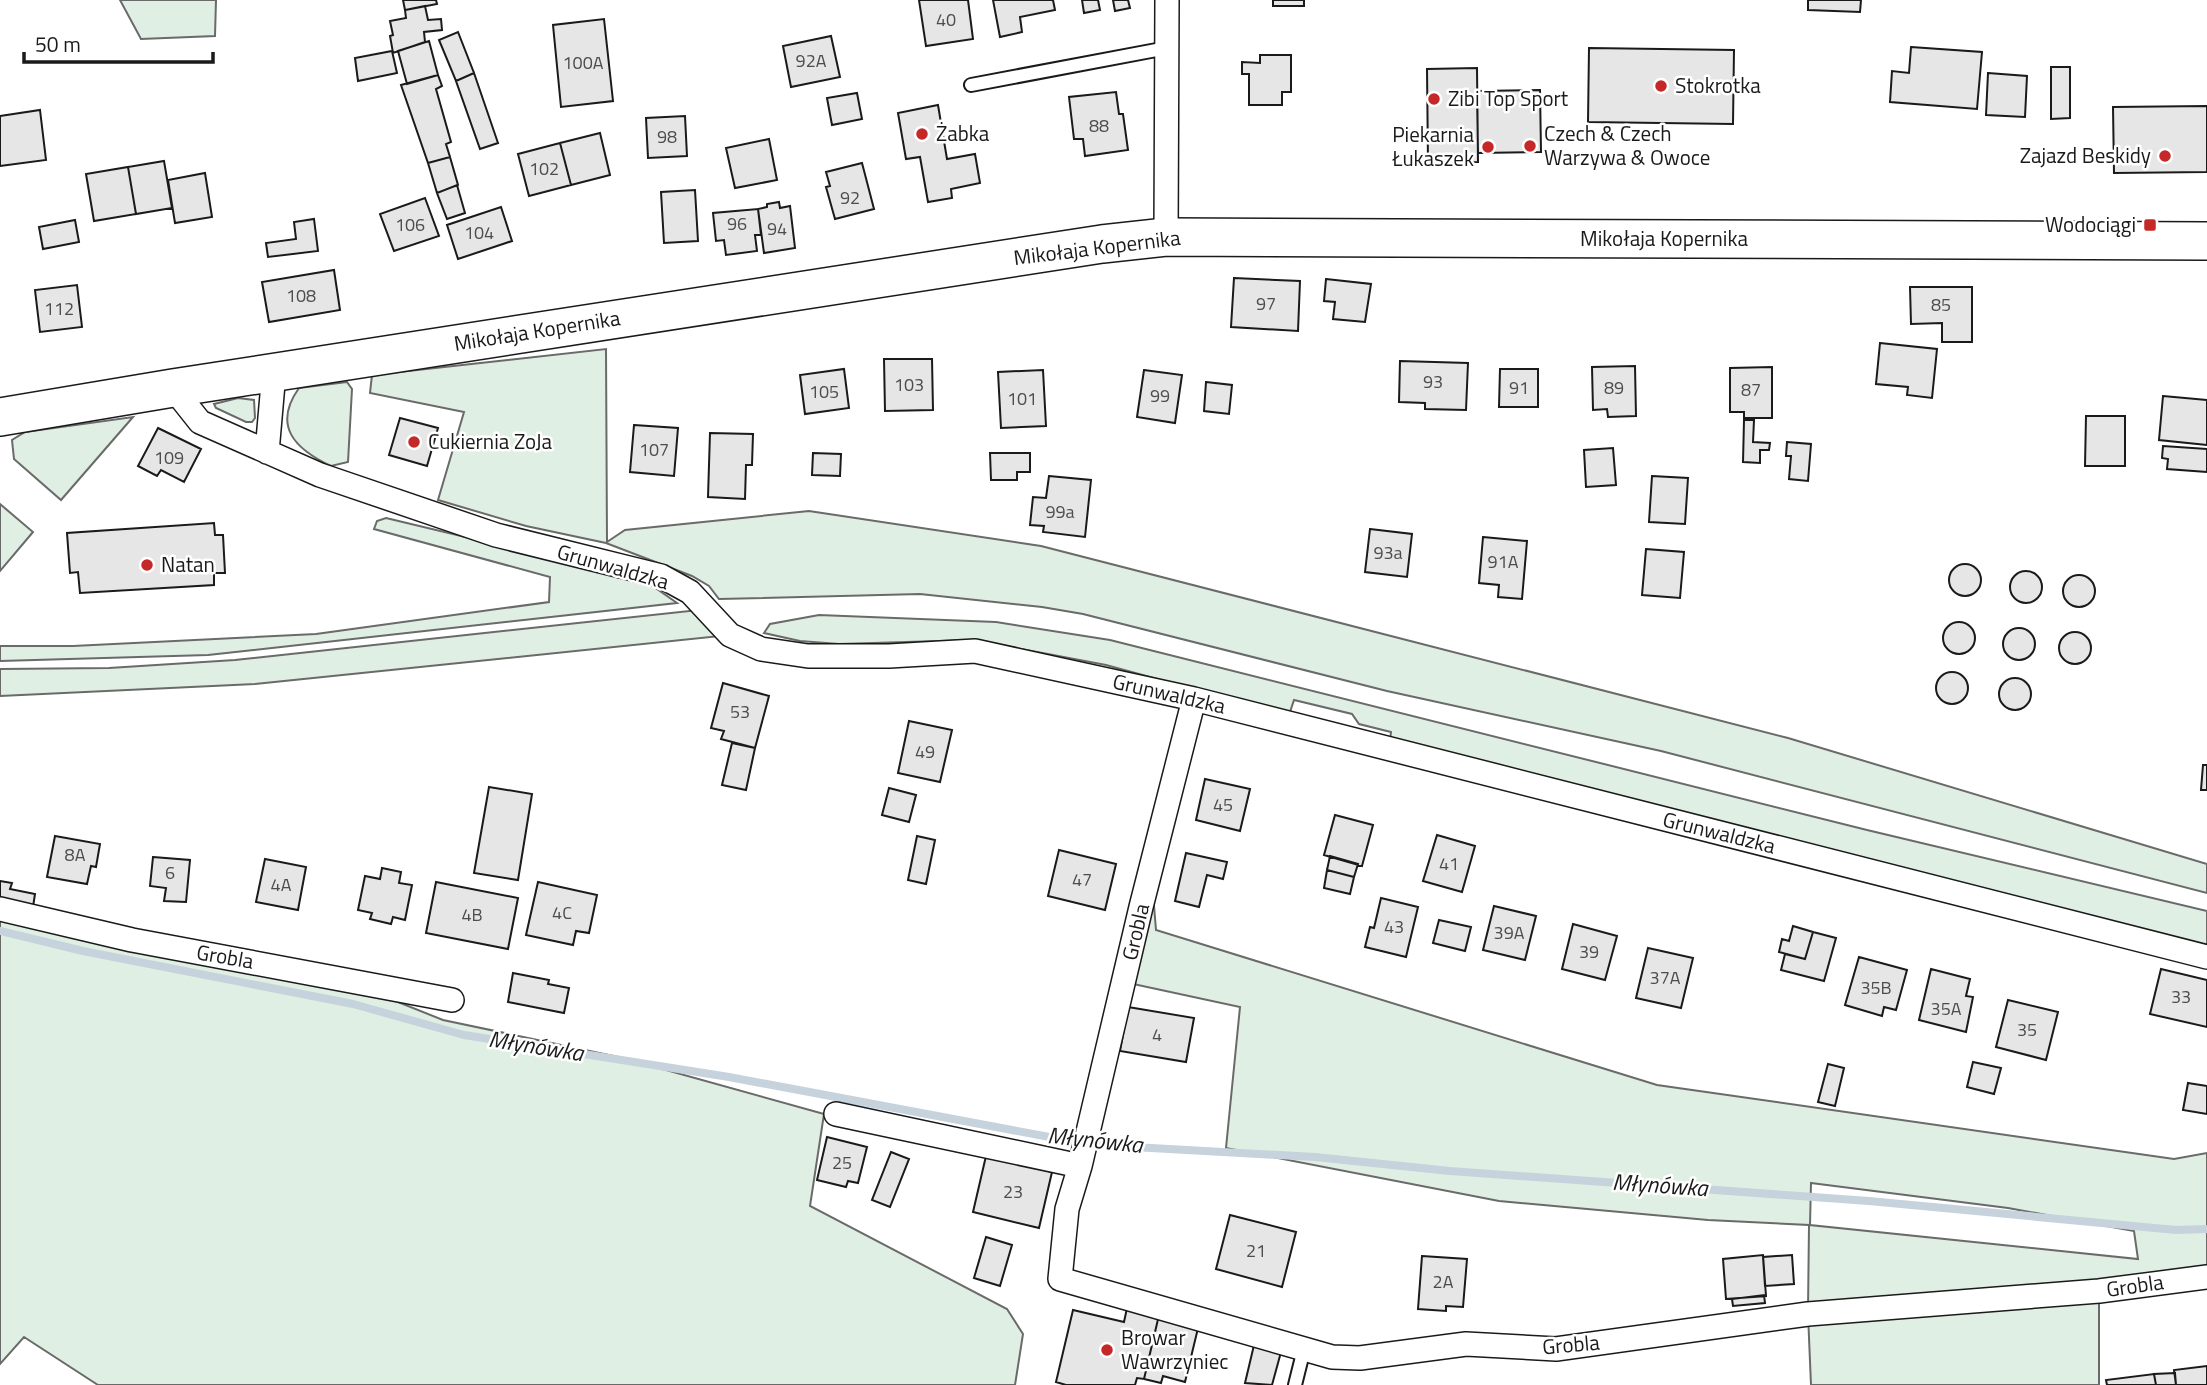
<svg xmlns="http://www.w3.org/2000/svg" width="2207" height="1385" font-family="'Titillium Web',sans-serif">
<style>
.green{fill:#e0efe3;stroke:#6a6a6a;stroke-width:2;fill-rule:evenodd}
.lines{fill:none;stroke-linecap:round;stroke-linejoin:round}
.stream{stroke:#c6d2dc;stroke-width:8}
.building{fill:#e6e6e6;stroke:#1a1a1a;stroke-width:2}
.service-casing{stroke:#1a1a1a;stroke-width:16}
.minor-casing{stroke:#1a1a1a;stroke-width:26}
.primary-casing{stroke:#1a1a1a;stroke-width:40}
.service{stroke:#fff;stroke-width:12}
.minor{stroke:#fff;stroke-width:23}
.primary{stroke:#fff;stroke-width:37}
.poi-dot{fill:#c62828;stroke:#fff;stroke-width:2.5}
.labels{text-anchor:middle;stroke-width:5;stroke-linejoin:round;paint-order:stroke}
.number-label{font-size:18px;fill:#4d4d4d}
.poi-label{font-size:21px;fill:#1a1a1a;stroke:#fff;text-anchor:start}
.street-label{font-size:21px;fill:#1a1a1a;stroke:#fff}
.water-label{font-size:23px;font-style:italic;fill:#1a1a1a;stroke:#fff}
</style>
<rect width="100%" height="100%" fill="#fff"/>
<!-- green -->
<path class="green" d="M120 0H216L215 36 141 39Z
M606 349 607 542 625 530 809 511 1041 546 1788 738 2207 864V893L1661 751 1387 691 1083 614 1042 607 920 594 719 599 709 586 692 576 606 543 526 526 438 500 464 412 370 393 372 375Z
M347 382 352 389 348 462 331 466C295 449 272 426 299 388Z
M238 398 254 400 255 418 252 422H246L216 408 214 404Z
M133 417 61 500 14 459 12 440 25 432Z
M0 504 33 532 0 571Z
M386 518 644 580 677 603 208 655 0 661V646H73L316 634 549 602 550 577 374 529 377 521Z
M708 609 730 635 255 684 0 696V669L109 668 235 660Z
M819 615 996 622 1110 640 1867 830 2207 911V947L1390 741 1391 732 1359 724 1352 714 1294 700 1289 715 1106 665 990 643 972 640 839 644 800 641 764 633 770 624Z
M1151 869 1156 930 1657 1085 2174 1159 2207 1153V1268L1808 1310 1809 1225 1708 1220 1499 1201 1226 1148 1240 1007 1124 982ZM1811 1183 2008 1208 2134 1231 2138 1259 1810 1225Z
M0 913 393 1000 443 1020 623 1058 824 1114 810 1206 1007 1309 1023 1334 1015 1385H98L24 1337 0 1364Z
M2099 1291V1385H1811L1808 1314Z"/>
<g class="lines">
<!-- stream -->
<path class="stream" d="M0 931 83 951 353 1004 464 1035 729 1077 1060 1139 1133 1147 1315 1157 1450 1171 1869 1201 2176 1230 2207 1229"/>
</g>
<!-- building -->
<path class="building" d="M403 0H436L437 4 405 10Z
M919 0H968L973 39 926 46Z
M993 0H1053L1055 10 1020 17 1022 32 1000 37Z
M1082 0H1098L1100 10 1084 13Z
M1113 0H1128L1130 8 1115 11Z
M1273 0H1304V6H1273Z
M1808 0H1861L1860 12 1808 10Z
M425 6 428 20 441 19 442 30 424 32 425 42 393 53 390 36 393 35 390 21 406 18 405 10Z
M604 19 613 101 561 107 553 25Z
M458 32 474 73 456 81 439 40Z
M831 36 840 77 791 87 783 46Z
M429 41 438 75 407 84 398 51Z
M1911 47 1982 52 1977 109 1890 102 1892 71 1909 73Z
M1589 48 1734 50 1733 124 1588 122Z
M392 51 397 73 358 81 355 58Z
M1260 55H1291V92H1282V105H1249V74H1242V62L1260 63Z
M2051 67H2070V118L2051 119Z
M1477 68 1478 162 1428 163 1427 69Z
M474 73 498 143 480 149 456 81Z
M1988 73 2027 76 2025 117 1986 115Z
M438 75 442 86 436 89 451 142 446 144 450 157 428 163 401 85Z
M1540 90 1541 152 1478 153 1477 91Z
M1116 92 1119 114H1123L1128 150 1085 156 1083 139H1074L1069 97Z
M857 93 862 119 832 125 827 98Z
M938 105 947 159 975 154 980 183 951 189 952 198 928 202 920 157 906 159 898 113Z
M2207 106V172L2114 173 2113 107Z
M40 110 46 160 0 166V116Z
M685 116 687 156 648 158 646 118Z
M600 133 610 175 571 185 560 143Z
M769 139 777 180 735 188 726 148Z
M560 143 571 185 529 196 518 154Z
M450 157 458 185 437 193 428 163Z
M164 161 172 208 136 214 128 167Z
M862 163 874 209 835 219 826 187 830 186 826 172Z
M128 167 136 214 94 221 86 174Z
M205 173 212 217 175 223 168 180Z
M457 185 465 213 447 219 437 193Z
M695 190 698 241 664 243 661 192Z
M425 198 439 236 394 251 380 214Z
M779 202 780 208 790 206 795 248 764 253 758 209 767 207V204Z
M501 207 512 241 458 259 447 225Z
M758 209 761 235H755L757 251 726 255 724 240 716 241 713 213Z
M314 219 318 251 268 257 266 243 296 239 294 222Z
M75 220 79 242 43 249 39 227Z
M334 270 340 310 269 322 262 282Z
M1234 278 1300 281 1298 331 1231 327Z
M1326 279 1371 284 1365 322 1333 319 1335 302 1324 301Z
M77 285 82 327 40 332 35 290Z
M1910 287H1972V342H1942V323L1911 324Z
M1880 343 1937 349 1932 398 1907 395 1908 387 1876 384Z
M884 359H932L933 410 885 411Z
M1400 361 1468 363 1466 410 1425 409V403L1399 402Z
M1635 366 1636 416 1608 417 1607 409 1593 410 1592 367Z
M1772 367V418H1744V412H1730V368Z
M844 369 849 408 805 414 800 375Z
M1500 369H1538V407H1499Z
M1043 370 1046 426 1001 428 998 372Z
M1144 370 1182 375 1175 423 1137 417Z
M1206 382 1232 385 1229 414 1204 411Z
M2163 396 2207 400V445L2159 440Z
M2086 416H2125V466H2085Z
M400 418 438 428 427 466 389 455Z
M1744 420H1754L1753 442 1770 443 1769 450H1760V463L1743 462Z
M634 425 678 428 674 476 630 472Z
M158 428 201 449 184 482 161 470 157 476 138 466Z
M710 433 753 434 752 465H746L745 499 708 497Z
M1787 442 1811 444 1808 481 1789 479 1791 456H1786Z
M2163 446 2207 449V472L2167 469 2168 459 2162 458Z
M1613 448 1616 485 1586 487 1584 450Z
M813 453 841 454 840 476 812 475Z
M990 453H1030V472H1017V480H991Z
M1049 476 1091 480 1085 537 1043 532 1044 526 1030 525 1033 497 1046 498Z
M1652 476 1688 478 1685 524 1649 522Z
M214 523 215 535H223L225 573H214V585L80 593 78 572 70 573 67 533Z
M1370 529 1412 534 1407 577 1365 572Z
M1483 537 1527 541 1522 599 1498 597 1499 585 1479 583Z
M1646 549 1684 552 1680 598 1642 595Z
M1949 580a16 16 0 1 1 32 0a16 16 0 1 1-32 0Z
M2010 587a16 16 0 1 1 32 0a16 16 0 1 1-32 0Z
M2063 591a16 16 0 1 1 32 0a16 16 0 1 1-32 0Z
M1943 638a16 16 0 1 1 32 0a16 16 0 1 1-32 0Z
M2003 644a16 16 0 1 1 32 0a16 16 0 1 1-32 0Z
M2059 648a16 16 0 1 1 32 0a16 16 0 1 1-32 0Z
M1936 688a16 16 0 1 1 32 0a16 16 0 1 1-32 0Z
M1999 694a16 16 0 1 1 32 0a16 16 0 1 1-32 0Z
M723 683 769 696 755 748 721 739 724 731 711 728Z
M909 721 952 730 940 782 898 773Z
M732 743 755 748 746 790 722 785Z
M2203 765H2207V790H2201Z
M1205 779 1250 789 1240 831 1196 820Z
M489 787 532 794 518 880 474 873Z
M889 788 916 795 909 822 882 815Z
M1335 815 1373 825 1362 866 1324 855Z
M1437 835 1475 846 1462 892 1423 881Z
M55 836 100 844 96 867 91 866 87 884 47 877Z
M917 836 935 840 926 884 908 880Z
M1059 850 1116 864 1105 910 1048 896Z
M1186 853 1227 862 1223 879 1207 875 1199 907 1175 901Z
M1330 856 1358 864 1354 877 1327 870Z
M153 857 190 860 186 902 164 901 166 888 150 886Z
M265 859 306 867 298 910 256 902Z
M382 868 401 872 399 883 412 885 405 920 393 917 391 924 370 919 372 913 358 910 365 876 380 879Z
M1327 870 1354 877 1350 894 1324 888Z
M0 881 12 883 10 889 35 894 33 907 0 901Z
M436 882 518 898 508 949 426 933Z
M538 882 597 895 589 933 576 931 573 945 526 935Z
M1381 898 1418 907 1406 957 1365 947 1370 927 1374 928Z
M1494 906 1536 916 1525 960 1483 950Z
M1439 920 1471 927 1465 951 1433 943Z
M1573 924 1617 936 1605 980 1562 969Z
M1793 926 1813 932 1805 959 1779 952 1782 939 1789 941Z
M1813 932 1836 938 1824 981 1781 970 1785 954 1805 959Z
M1648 948 1693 958 1681 1008 1636 998Z
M1859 957 1907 970 1896 1010 1884 1007 1882 1016 1845 1005Z
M1931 969 1970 979 1966 996 1973 997 1966 1032 1919 1020Z
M2161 969 2207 980V1027L2150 1014Z
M513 973 549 980 548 984 569 988 564 1013 508 1002Z
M2008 1000 2058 1012 2046 1060 1996 1047Z
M1128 1007 1194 1018 1186 1062 1120 1051Z
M1973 1062 2001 1068 1994 1094 1967 1087Z
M1828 1064 1844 1068 1835 1106 1818 1102Z
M2188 1083 2207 1086V1114L2183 1110Z
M827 1137 867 1147 858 1183 848 1181 846 1187 817 1180Z
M891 1152 909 1159 890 1207 872 1200Z
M986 1156 1052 1172 1039 1228 973 1212Z
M1230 1215 1296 1232 1282 1287 1216 1269Z
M986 1237 1012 1245 1000 1286 974 1278Z
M1763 1255 1766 1296 1726 1299 1723 1259Z
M1792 1255 1794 1284 1765 1286 1763 1257Z
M1422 1256 1467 1259 1463 1307 1446 1306V1311L1418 1309Z
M1764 1295 1765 1303 1733 1306 1732 1299Z
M1127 1308 1159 1315 1144 1379 1137 1378 1135 1385H1066L1056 1382 1073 1310 1124 1322Z
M1159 1315 1199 1324 1185 1382 1163 1376 1161 1383 1144 1379Z
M1254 1345 1281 1352 1272 1385 1245 1383Z
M2207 1366V1385H2176L2174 1370Z
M2175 1373 2176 1385H2156L2154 1374Z
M2154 1374 2156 1385H2107L2106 1380Z"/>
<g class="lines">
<defs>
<path id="service" d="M971 85 1167 48
M1295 1385 1304 1349"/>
<path id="minor" d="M1166 237 1167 0
M173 388 200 422 320 475 496 535 661 576 690 592 730 635 761 649 808 656H889L975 651 1194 699 2207 957
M267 452 274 372
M1194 699 1141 907 1080 1166 1067 1209 1060 1279 1332 1357 1360 1358 1466 1344 1556 1349 1808 1314 2099 1291 2207 1277
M0 909 132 940 452 1000
M836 1114 1080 1166"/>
<path id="primary" d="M0 417 173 388 1102 244 1166 237 2207 241"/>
</defs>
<!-- service casing -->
<use href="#service" class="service-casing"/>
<!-- minor casing -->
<use href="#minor" class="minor-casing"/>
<!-- primary casing -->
<use href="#primary" class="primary-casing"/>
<!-- service -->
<use href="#service" class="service"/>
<!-- minor -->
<use href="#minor" class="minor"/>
<!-- primary -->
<use href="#primary" class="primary"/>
</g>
<!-- markers -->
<g class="poi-dot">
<circle cx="1661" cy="86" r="7"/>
<circle cx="1434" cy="99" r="7"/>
<circle cx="922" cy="134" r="7"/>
<circle cx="1530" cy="146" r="7"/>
<circle cx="1488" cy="147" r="7"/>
<circle cx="2165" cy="156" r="7"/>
<rect x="2143" y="218" width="14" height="14" rx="3.5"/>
<circle cx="414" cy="442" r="7"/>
<circle cx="147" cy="565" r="7"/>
<circle cx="1107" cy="1350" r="7"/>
</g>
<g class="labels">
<!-- number labels -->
<g class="number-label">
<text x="946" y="26">40</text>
<text x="811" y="67">92A</text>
<text x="583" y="69">100A</text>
<text x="1099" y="132">88</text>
<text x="667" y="143">98</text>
<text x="544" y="175">102</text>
<text x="850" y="204">92</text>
<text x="737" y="230">96</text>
<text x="410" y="231">106</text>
<text x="777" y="235">94</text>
<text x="479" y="239">104</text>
<text x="301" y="302">108</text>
<text x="1266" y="310">97</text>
<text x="1941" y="311">85</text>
<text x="59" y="315">112</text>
<text x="1433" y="388">93</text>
<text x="909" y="391">103</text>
<text x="1519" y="394">91</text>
<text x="1614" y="394">89</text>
<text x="1751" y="396">87</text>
<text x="824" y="398">105</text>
<text x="1160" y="402">99</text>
<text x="1022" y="405">101</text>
<text x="654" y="456">107</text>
<text x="169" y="464">109</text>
<text x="1060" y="518">99a</text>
<text x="1388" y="559">93a</text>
<text x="1503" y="568">91A</text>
<text x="740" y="718">53</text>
<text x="925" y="758">49</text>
<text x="1223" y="811">45</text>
<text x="75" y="861">8A</text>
<text x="1449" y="870">41</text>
<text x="170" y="879">6</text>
<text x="1082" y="886">47</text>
<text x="281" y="891">4A</text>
<text x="562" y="919">4C</text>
<text x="472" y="921">4B</text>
<text x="1394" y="933">43</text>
<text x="1509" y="939">39A</text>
<text x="1589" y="958">39</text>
<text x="1665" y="984">37A</text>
<text x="1876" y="994">35B</text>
<text x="2181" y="1003">33</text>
<text x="1946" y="1015">35A</text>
<text x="2027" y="1036">35</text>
<text x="1157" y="1041">4</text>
<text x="842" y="1169">25</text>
<text x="1013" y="1198">23</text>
<text x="1256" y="1257">21</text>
<text x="1443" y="1288">2A</text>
</g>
<!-- poi labels -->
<g class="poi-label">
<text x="1675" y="93">Stokrotka</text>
<text x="1448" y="106">Zibi Top Sport</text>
<text x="936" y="141">Żabka</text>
<text x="1544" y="141">Czech &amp; Czech<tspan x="1544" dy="24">Warzywa &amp; Owoce</tspan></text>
<text x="1474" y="142" text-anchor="end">Piekarnia<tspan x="1474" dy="24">Łukaszek</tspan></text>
<text x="2151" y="163" text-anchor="end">Zajazd Beskidy</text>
<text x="2136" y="232" text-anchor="end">Wodociągi</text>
<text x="428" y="449">Cukiernia ZoJa</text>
<text x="161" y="572">Natan</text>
<text x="1121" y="1345">Browar<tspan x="1121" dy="24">Wawrzyniec</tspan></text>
</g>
<!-- street labels -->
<g class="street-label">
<text x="1664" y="246">Mikołaja Kopernika</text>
<text transform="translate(1097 248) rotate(-7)" y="7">Mikołaja Kopernika</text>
<text transform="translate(537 331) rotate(-9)" y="7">Mikołaja Kopernika</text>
<text transform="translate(613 567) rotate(16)" y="7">Grunwaldzka</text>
<text transform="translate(1169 694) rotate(13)" y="7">Grunwaldzka</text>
<text transform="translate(1719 833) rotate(14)" y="7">Grunwaldzka</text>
<text transform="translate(1136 932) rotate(-77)" y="7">Grobla</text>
<text transform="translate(225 957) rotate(10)" y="7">Grobla</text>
<text transform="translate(2135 1286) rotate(-8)" y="7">Grobla</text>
<text transform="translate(1571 1345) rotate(-5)" y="7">Grobla</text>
</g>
<!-- water labels -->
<g class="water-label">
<text transform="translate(536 1046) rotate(9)" y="8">Młynówka</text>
<text transform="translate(1095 1140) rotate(6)" y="8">Młynówka</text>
<text transform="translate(1660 1185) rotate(4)" y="8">Młynówka</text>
</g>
</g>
<!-- scale -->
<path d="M24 52v10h189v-10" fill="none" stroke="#1a1a1a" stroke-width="3.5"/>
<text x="35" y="52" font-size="21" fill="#1a1a1a" stroke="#ffffff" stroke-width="5" paint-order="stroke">50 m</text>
</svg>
